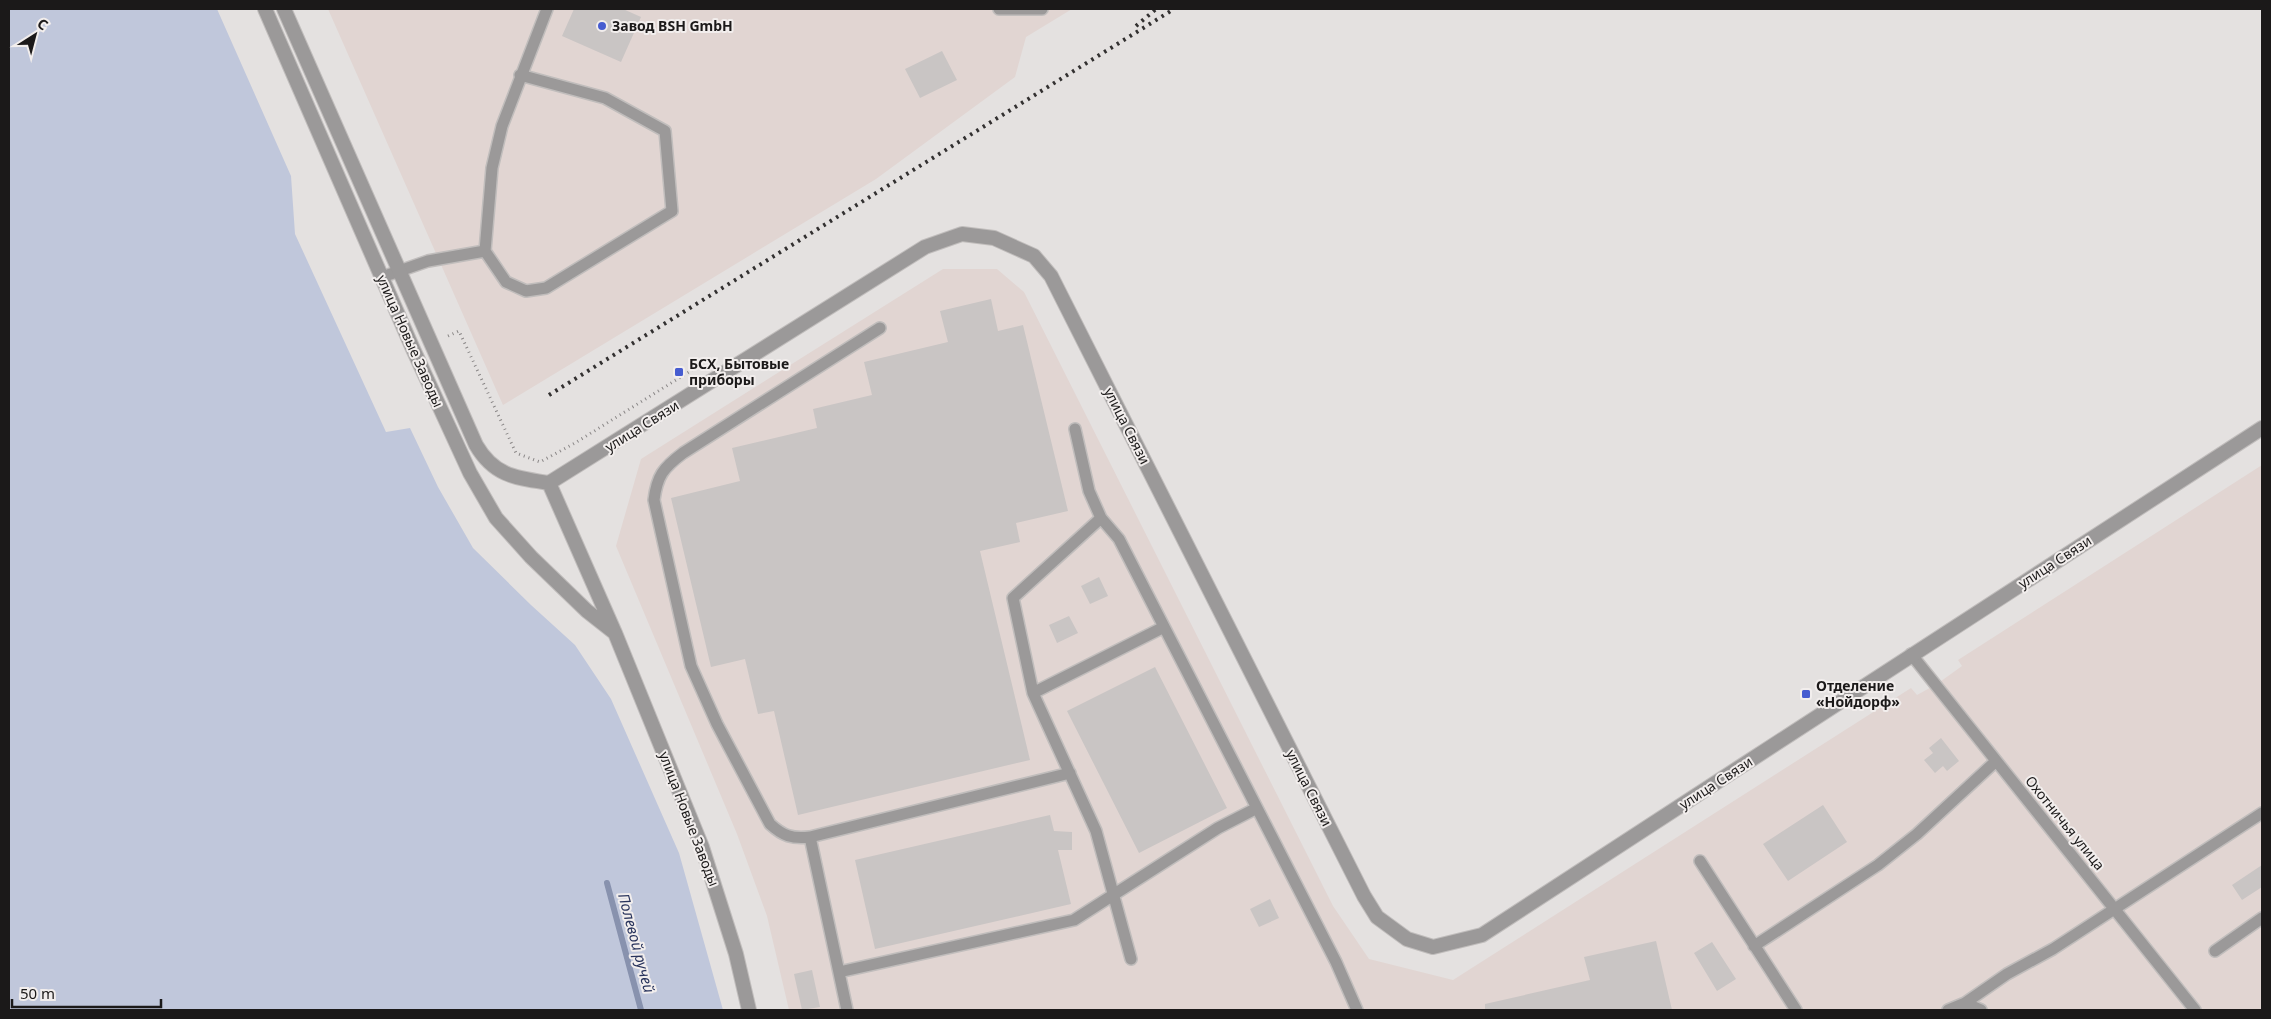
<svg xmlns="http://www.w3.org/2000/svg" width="2271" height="1019" font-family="'Noto Sans',sans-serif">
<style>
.built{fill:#e1d5d2}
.green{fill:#c0c7db}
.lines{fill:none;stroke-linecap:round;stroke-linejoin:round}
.stream{stroke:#8892ae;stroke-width:6}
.building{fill:#c9c5c4}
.service-casing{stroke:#c0bdbc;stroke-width:14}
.tertiary-casing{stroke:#c0bdbc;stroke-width:16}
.path{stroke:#8a8787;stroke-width:3;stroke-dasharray:1 4;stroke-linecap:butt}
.service{stroke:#9b9999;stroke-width:11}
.tertiary{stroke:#9b9999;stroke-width:14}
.rail{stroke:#323030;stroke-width:4;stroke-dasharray:2.5 5;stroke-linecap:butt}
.poi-dot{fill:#465cd0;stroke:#f2eeed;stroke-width:2}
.labels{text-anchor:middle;stroke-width:4;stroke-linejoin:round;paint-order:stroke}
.poi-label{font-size:14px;font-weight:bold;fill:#1b1919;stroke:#f2eeed;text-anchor:start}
.street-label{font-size:14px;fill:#1b1919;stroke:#f2eeed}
.water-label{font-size:15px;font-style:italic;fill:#28335c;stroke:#f2eeed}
</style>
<rect width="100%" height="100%" fill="#e4e1e0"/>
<!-- built -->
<path class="built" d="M328 9H1072L1026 37 1015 77 876 179 503 405Z
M943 269H997L1024 292 1333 906 1369 959 1453 980 1911 688 1917 695 1937 684 1962 666 1958 660 2262 465V1010H789L767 916 737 834 616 546 641 459Z"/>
<!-- green -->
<path class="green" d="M9 9H217L291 176 295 234 386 432 410 428 438 487 473 548 531 605 575 645 611 699 679 853 723 1010H9Z"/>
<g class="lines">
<!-- stream -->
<path class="stream" d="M607 883 641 1010"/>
</g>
<!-- building -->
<path class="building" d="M574 9H623L641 17 621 62 562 36Z
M942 51 957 80 920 98 905 69Z
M991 299 998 331 1023 325 1068 511 1016 523 1020 542 980 551 1030 760 798 815 774 711 758 714 745 659 711 667 671 498 740 481 732 448 817 428 813 409 872 395 864 362 948 342 940 311Z
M1099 577 1108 596 1090 604 1081 586Z
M1069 616 1078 633 1057 643 1049 625Z
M1155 667 1227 808 1139 853 1067 711Z
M1941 738 1959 761 1947 771 1943 766 1935 773 1924 760 1933 753 1929 748Z
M1823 805 1847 842 1788 881 1763 844Z
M1050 815 1054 831 1072 832V850H1058L1071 904 875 949 855 860Z
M2262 865V887L2242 900 2232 885Z
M1270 899 1279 918 1259 927 1250 909Z
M1656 941 1672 1010H1485V1004L1590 980 1584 957Z
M1712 942 1736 979 1717 991 1694 953Z
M812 970 820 1007 802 1010 794 974Z"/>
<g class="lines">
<defs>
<path id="service" d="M999 9H1042
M520 75 605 98 665 131 672 211 546 288 526 291 506 282 485 251 492 168 502 126 547 9
M382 277 428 261 485 251
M880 328 683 453C663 468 657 476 654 500L691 666 717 724 770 824C783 836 792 839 810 837L1070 773
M1075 429 1089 491 1101 518 1119 539 1336 962 1357 1010
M1101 518 1013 598 1033 693 1096 831 1131 959
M1911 654 2195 1010
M1033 693 1164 627
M810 837 847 1010
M1700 861 1796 1010
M1754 946 1878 865 1917 834 1996 761
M2215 951 2262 918
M839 972 1074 920 1218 828 1257 808
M1965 1003 1981 1010
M1948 1010 1965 1003 2007 974 2053 949 2262 813"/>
<path id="tertiary" d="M265 9 413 349 470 473 496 518 531 557 587 611 615 633
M284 9 476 445C494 476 516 478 549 483L925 247 962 234 994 238 1034 256 1051 276 1364 896 1377 917 1407 939 1433 947 1482 935C1742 766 2001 596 2262 428
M549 483 615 633 702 847 736 954 749 1010"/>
</defs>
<!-- service casing -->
<use href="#service" class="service-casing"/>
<!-- tertiary casing -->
<use href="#tertiary" class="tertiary-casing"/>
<!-- path -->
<path class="path" d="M448 336 459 331 516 453 540 462 575 443 700 365"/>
<!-- service -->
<use href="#service" class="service"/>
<!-- tertiary -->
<use href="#tertiary" class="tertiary"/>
<!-- rail -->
<path class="rail" d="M1136 26 1156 9
M549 395 1174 9"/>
</g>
<!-- markers -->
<g class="poi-dot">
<circle cx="602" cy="26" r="5"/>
<rect x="674" y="367" width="10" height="10" rx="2.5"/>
<rect x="1801" y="689" width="10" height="10" rx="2.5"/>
</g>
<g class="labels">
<!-- poi labels -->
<g class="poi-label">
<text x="612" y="31">Завод BSH GmbH</text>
<text x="689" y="369">БСХ, Бытовые<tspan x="689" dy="16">приборы</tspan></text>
<text x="1816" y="691">Отделение<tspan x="1816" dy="16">«Нойдорф»</tspan></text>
</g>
<!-- street labels -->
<g class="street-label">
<text transform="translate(410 341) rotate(66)" y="5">улица Новые Заводы</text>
<text transform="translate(642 426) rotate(-32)" y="5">улица Связи</text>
<text transform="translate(1127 426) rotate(63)" y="5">улица Связи</text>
<text transform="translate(2055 562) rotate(-33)" y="5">улица Связи</text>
<text transform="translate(1716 783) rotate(-33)" y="5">улица Связи</text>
<text transform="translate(1309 788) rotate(63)" y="5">улица Связи</text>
<text transform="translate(689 819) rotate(69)" y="5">улица Новые Заводы</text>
<text transform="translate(2065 823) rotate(51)" y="5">Охотничья улица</text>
</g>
<!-- water labels -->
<g class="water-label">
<text transform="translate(636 943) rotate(75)" y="5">Полевой ручей</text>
</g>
</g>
<!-- border -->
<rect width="2271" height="1019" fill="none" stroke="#1b1919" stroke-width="20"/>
<!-- north arrow -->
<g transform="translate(35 35) rotate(36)" stroke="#f2eeed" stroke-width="4" paint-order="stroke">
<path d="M0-4L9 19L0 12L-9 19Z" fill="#1b1919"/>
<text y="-8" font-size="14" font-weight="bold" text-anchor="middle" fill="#1b1919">С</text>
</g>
<!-- scale -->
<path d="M12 999v8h149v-8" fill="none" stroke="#1b1919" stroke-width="2.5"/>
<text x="20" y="999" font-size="15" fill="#1b1919" stroke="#f2eeed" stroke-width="4" paint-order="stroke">50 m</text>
</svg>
